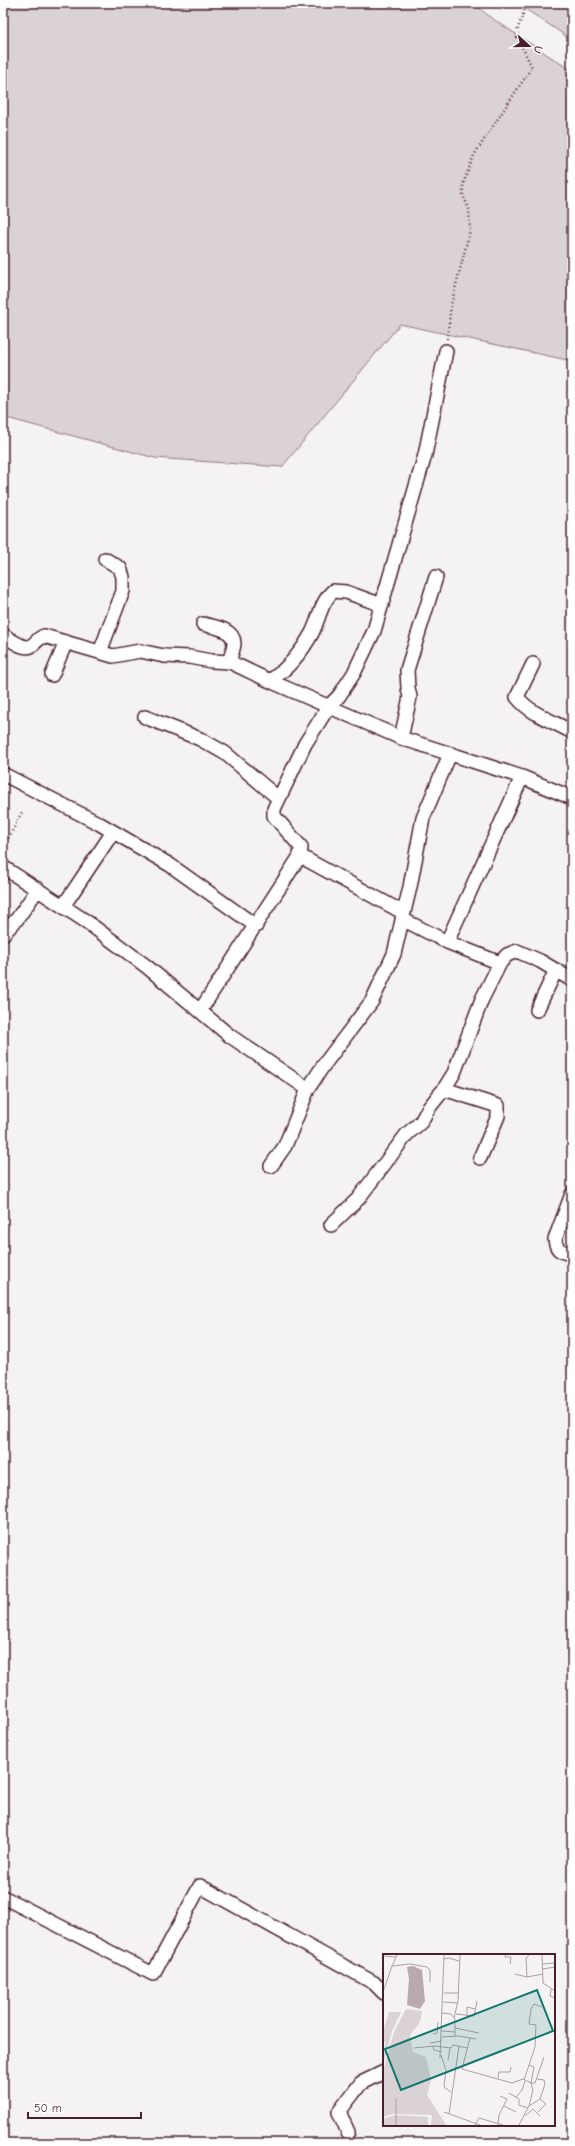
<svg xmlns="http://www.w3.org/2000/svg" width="575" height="2146" font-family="'Comic Neue',sans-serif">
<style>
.green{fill:#dbd2d5;stroke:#927880}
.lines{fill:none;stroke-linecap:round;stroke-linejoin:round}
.minor-casing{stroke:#4a1f2b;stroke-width:16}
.path{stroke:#4a1f2b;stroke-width:2.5;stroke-dasharray:1 3;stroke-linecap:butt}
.minor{stroke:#fff;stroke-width:13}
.inset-road{fill:none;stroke:#b09ea2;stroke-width:1}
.view{fill:#0f766e;fill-opacity:0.15;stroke:#0f766e;stroke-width:2}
.inset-edge{fill:none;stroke:#4a1f2b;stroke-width:2}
</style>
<rect width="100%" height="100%" fill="#f4f2f2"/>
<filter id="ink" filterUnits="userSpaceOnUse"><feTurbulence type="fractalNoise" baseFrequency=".025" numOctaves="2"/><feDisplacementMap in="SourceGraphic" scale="8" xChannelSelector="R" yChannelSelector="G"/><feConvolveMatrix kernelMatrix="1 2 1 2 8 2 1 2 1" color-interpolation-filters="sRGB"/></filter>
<g filter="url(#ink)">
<!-- green -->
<path class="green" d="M3 3H473L490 17 572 71V361L400 324 282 467 155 458 3 417Z
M517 3H572V40L521 6Z"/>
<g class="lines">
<defs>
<path id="minor" d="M203 624C213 627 233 628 234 643 234 649 230 656 230 662L270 681 401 738 522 777 572 798
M3 635C10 639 23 650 31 646 36 643 38 638 44 636L113 656 140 651 164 656 189 657 211 661 230 662
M100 652 123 591V577L120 568 105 559
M533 664 517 697C530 714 553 721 572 732
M52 675 66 642
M270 681C287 669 302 652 312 633 319 619 321 602 333 591L346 592 382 605
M145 717 200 739 225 753 278 798
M401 738 410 697 408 688 407 670 436 577
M3 774 100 824 170 865 256 926
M300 856 404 913
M3 867 87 922 146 966 230 1036 308 1089
M64 905 113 832
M402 919 447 942 500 963 507 955 517 951 540 961 572 980
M3 934 17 919 38 889
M447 942 522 777
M537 1010 556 970
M200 1011 300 856 301 847 274 816V809L305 744 329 706 339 696 354 673 374 631 425 455 446 351
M444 1089 498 1106V1116L480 1158
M271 1166 285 1146 308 1089 323 1066 372 1001 394 954 410 887 423 818 450 754
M572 1194 555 1239C556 1251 562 1252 572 1254
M331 1225 358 1199 407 1134 421 1122 428 1109 444 1089 454 1073 482 999 500 963
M3 1897 153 1974 200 1886 374 1983 384 1993
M348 2132 339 2112 361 2083 384 2072"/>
</defs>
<!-- minor casing -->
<use href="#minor" class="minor-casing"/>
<!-- path -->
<path class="path" d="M447 339 451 305 470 230 469 209 463 195V184L474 155 532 67 517 37 518 28 527 3
M3 849 23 810"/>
<!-- minor -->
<use href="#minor" class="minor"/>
</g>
</g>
<!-- overview -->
<g transform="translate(383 1954)">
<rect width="172" height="172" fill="#f4f2f2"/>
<path d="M23 55 39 57 37 68 27 81 30 98 43 103 48 126 44 141 63 171H48L49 161 9 160 0 163V117L11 78ZM6 58H18L9 77 0 112 2 88 0 87V77ZM12 161 45 163V171H0V165Z" fill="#dbd2d5"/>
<path d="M30 12 39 16 42 47 37 55 24 51 26 25 24 13Z" fill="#baa9ae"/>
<path class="inset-road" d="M14 1 9 12 27 10 44 13 47 16V28M122 1V3H128L127 10M159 1 160 29 172 37M0 2 13 3M61 5 66 4 76 7M159 10 172 9M160 15 172 13M132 20 144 23 143 4 146 1M144 23 160 20M168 35 167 42 172 44M0 38 9 12M61 39H75M60 48 75 49M59 59 68 60 72 65V82M73 60 91 62 94 47M84 62V53L92 55M71 64 75 47 77 1M72 74 96 79M59 77 72 78M50 80 54 79 55 68M59 83 75 82 93 85M87 84 79 115 129 129 140 125 148 129 150 136 146 152 136 171M47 89 59 87M50 92 51 96 59 98M31 94 52 92 68 94 70 91 84 94M58 101 63 116 61 133 68 138M57 104 61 1M65 106 67 94M146 111 151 113 148 129H152L161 103M115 124 116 118H127L128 113M154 125 161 126 162 130 157 145M141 126 152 93 153 71 146 70 148 55 151 50 159 53M126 139 136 145V151L145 154M133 143 139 136 142 127M121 152 133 158M146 152 157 145M61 158 97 171M155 158 163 150 157 145M66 160 76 92M142 162 150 155 157 162M13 171V144M92 171 96 164 120 171M115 171 116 161 124 145 117 142"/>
<path class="view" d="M154 36 170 77 18 136 2 95Z"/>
<rect width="172" height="172" class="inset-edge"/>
</g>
<!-- margin -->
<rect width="575" height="2146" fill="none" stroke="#fff" stroke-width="16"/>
<rect x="8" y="8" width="559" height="2130" fill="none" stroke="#4a1f2b" stroke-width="1.5" filter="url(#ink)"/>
<!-- north arrow -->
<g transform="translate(529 46) rotate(111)" stroke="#ffffff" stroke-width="3" paint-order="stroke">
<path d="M0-3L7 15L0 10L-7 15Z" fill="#4a1f2b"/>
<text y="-6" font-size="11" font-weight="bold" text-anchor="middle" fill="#4a1f2b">U</text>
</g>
<!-- scale -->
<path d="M28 2112v6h113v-6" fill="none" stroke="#4a1f2b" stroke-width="2"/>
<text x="34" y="2112" font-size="12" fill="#4a1f2b" stroke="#ffffff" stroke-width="3" paint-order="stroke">50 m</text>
</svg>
